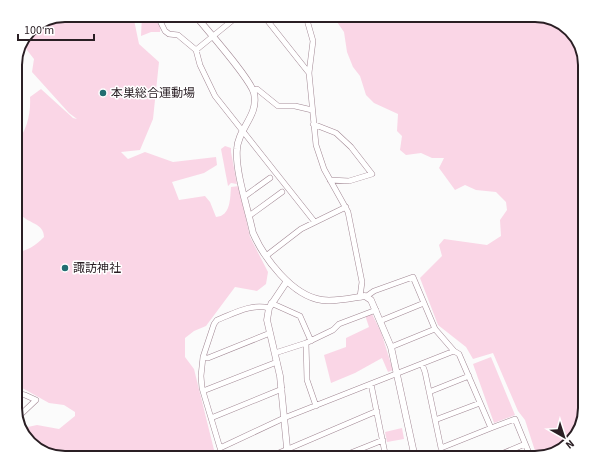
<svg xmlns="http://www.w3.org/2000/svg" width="600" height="473" font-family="'Source Sans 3','Noto Sans JP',sans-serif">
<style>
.green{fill:#fad6e6}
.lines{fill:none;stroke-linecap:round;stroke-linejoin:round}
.minor-casing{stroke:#a18793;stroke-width:6}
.tertiary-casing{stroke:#a18793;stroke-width:7}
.minor{stroke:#fff;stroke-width:5}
.tertiary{stroke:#fff;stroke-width:6}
.poi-dot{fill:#216d71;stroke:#fff;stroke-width:1.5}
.labels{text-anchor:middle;stroke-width:3;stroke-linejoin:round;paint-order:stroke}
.poi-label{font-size:12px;fill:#2a1f24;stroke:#fff;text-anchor:start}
.rim{fill:none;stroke:#2a1f24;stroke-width:2}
</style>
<rect width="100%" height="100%" fill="#fbfbfb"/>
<!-- green -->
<path class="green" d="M65 15H133L139 44 159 62 153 119 140 150 121 152 128 159 145 152 173 162 216 157 217 165 204 173 172 182 179 200 205 196 210 202 216 217C231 216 230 198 231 187L239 186 250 237 268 272 266 284 257 291 235 287 206 326 194 331 185 338V357L194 369 216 458H65L32 446 23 428 37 425 59 429 75 416V412L64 405 49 403 15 384V252C27 252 36 245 44 237 44 226 34 224 26 219 21 216 18 211 15 207V144C27 132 31 113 30 97L41 89 73 118 77 119 69 113 32 72 34 59 23 45 32 28Z
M142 15H157L161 23 160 32H151L141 36Z
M339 15H535L568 27 585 65V408L573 441 537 457 525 420 518 411 493 353 473 359 466 347 438 325 420 278 442 256 439 245 444 239 487 245 501 236 500 220 507 210 506 202 496 192 476 190 465 185 455 190 439 168 444 158H432L421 153 406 155 400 150 402 136 397 131 398 114 374 103 366 95 360 76 353 67 347 52 344 32 337 22Z
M225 146 231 148V152L237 184 231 183 228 186 221 149Z
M371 312 381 332 393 370 388 372 382 358 355 373 331 383 324 355 346 347V338L369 327 365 315Z
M491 357 515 415 494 423 473 364Z
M402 428 404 439 387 442 385 432Z"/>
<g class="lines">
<defs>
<path id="minor" d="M157 15 165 31 169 34 178 35 196 50 200 65 215 96 314 221
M263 15 309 73
M304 15 307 20 313 41 309 73 316 145 324 169 348 212 362 282 360 297
M196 50 239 15
M253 90 257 89 278 106H295L312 110
M313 124 336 133 351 147 372 174 349 181 330 180
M245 196 270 178
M249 216 282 192
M266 256 301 229 346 207
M367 296 374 291 413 277 435 329 454 351
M271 303 300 316 311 341
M380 321 424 303
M306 343 307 380 316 406
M391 347 435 329
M275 353 306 343 333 330 339 324 376 310
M203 357 214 324 217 320C233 314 251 303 269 308
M422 364 425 372 441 448 491 428
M371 384 386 458
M203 391 277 362
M429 392 469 376
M15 393 25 395 36 400 18 417
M211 418 282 389
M435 420 480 403
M220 448 284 418 454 351 459 354 491 428 515 419 531 458
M223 458 202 388 201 376 203 357 208 358 270 333
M267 458 377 411
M338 458 383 440
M492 458 525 444"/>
<path id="tertiary" d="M195 15C207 30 250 78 254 93 259 116 238 128 237 149 235 172 248 209 253 233 264 258 292 296 322 300 336 302 351 298 365 296L371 300 391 347 415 458
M287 281 269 308 267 320 280 376 288 458"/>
</defs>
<!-- minor casing -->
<use href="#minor" class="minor-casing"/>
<!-- tertiary casing -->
<use href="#tertiary" class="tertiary-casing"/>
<!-- minor -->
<use href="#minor" class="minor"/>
<!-- tertiary -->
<use href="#tertiary" class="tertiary"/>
</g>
<!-- markers -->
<g class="poi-dot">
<circle cx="103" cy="93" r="4"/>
<circle cx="65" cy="268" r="4"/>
</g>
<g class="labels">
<!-- poi labels -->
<g class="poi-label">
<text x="111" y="97">本巣総合運動場</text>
<text x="73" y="272">諏訪神社</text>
</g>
</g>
<!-- crop -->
<path d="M0 0H600V473H0ZM65 22H535A43 43 0 0 1 578 65V408A43 43 0 0 1 535 451H65A43 43 0 0 1 22 408V65A43 43 0 0 1 65 22Z" fill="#fff" fill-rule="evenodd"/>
<path class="rim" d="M65 22H535A43 43 0 0 1 578 65V408A43 43 0 0 1 535 451H65A43 43 0 0 1 22 408V65A43 43 0 0 1 65 22Z"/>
<!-- north arrow -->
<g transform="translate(564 437) rotate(141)" stroke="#ffffff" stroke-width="3" paint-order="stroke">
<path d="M0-3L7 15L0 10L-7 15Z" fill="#2a1f24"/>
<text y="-6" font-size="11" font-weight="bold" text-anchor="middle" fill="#2a1f24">N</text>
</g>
<!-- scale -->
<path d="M18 34v6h76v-6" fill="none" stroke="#2a1f24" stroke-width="2"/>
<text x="24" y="34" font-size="12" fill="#2a1f24" stroke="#ffffff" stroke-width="3" paint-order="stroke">100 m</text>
</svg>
